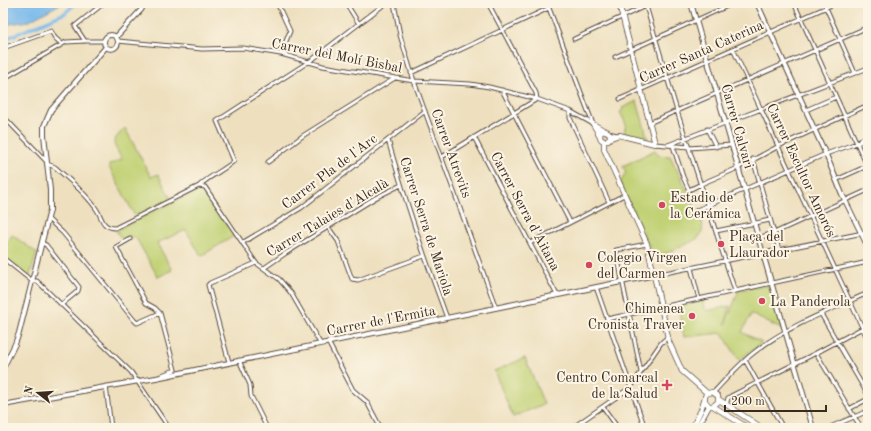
<svg xmlns="http://www.w3.org/2000/svg" width="871" height="431" font-family="'Old Standard TT',serif">
<style>
.green{fill:#c1d174;stroke:#7e7e49}
.water{fill:#76b8eb;stroke:#587184}
.lines{fill:none;stroke-linecap:round;stroke-linejoin:round}
.canal{stroke:#76b8eb;stroke-width:3.5}
.minor-casing{stroke:#564536;stroke-width:5}
.tertiary-casing{stroke:#564536;stroke-width:6}
.secondary-casing{stroke:#564536;stroke-width:6}
.minor{stroke:#fff;stroke-width:3}
.tertiary{stroke:#fff;stroke-width:4}
.secondary{stroke:#fff;stroke-width:4.5}
.poi-dot{fill:#d1495b;stroke:#fcf5e5;stroke-width:1.5}
.labels{text-anchor:middle;stroke-width:4;stroke-linejoin:round;paint-order:stroke}
.street-label{font-size:14px;fill:#3b2a1e;stroke:#fcf5e5}
.poi-label{font-size:14px;fill:#3b2a1e;stroke:#fcf5e5;text-anchor:start}
</style>
<rect width="100%" height="100%" fill="#fcf5e5"/>
<filter id="ink" filterUnits="userSpaceOnUse"><feTurbulence type="fractalNoise" baseFrequency=".025" numOctaves="2"/><feDisplacementMap in="SourceGraphic" scale="8" xChannelSelector="R" yChannelSelector="G"/><feConvolveMatrix kernelMatrix="1 2 1 2 8 2 1 2 1" color-interpolation-filters="sRGB"/></filter>
<filter id="wash" filterUnits="userSpaceOnUse"><feTurbulence type="fractalNoise" baseFrequency=".012" numOctaves="4" result="noise"/><feDisplacementMap in="SourceGraphic" scale="16" xChannelSelector="R" yChannelSelector="G"/><feGaussianBlur stdDeviation="0.9" result="paint"/><feColorMatrix in="noise" values="0 0 0 0 0 0 0 0 0 0 0 0 0 0 0 0 0 1.4 0 .05"/><feComposite in="paint" operator="in"/></filter>
<g filter="url(#wash)">
<rect width="100%" height="100%" fill="#eee0bf"/>
<!-- green -->
<path class="green" d="M637 101 648 140 624 133 626 124 620 112 623 110 622 108Z
M125 128 151 177 158 174 171 199 135 216 109 167V165L122 159C111 140 111 143 125 128Z
M655 150 658 155 670 156 702 220C703 227 703 233 698 238 694 241 664 255 660 255 655 255 652 251 650 248L620 183 626 172 623 166Z
M200 189 203 190 234 236 201 256 186 230 157 243 172 270 158 277 136 238 133 239 131 236 125 239 120 237 116 230Z
M12 235 37 253 29 278 3 256V249Z
M770 285 783 330 751 314 742 332 762 343 739 360 722 333 684 337 678 306 703 301 706 311 730 306 725 325 739 290Z
M525 358 544 404 513 417 494 371Z"/>
<!-- water -->
<path class="water" d="M3 3H62L29 21 3 25Z"/>
<g class="lines">
<!-- canal -->
<path class="canal" d="M3 40 65 13 76 3"/>
</g>
</g>
<g filter="url(#ink)">
<g class="lines">
<defs>
<path id="minor" d="M277 3 290 31 281 54
M346 3 359 24
M394 3 400 35 414 81 496 308
M547 3 593 124
M794 3 868 168
M824 3 855 73
M865 3 868 11
M646 6 677 111 735 291
M574 39 652 3
M85 41 75 26 104 3
M118 41 202 49 243 48 281 54 323 66 414 81 470 84 489 87 537 99 570 111 593 124
M3 48 51 31 55 38 62 44
M733 49 868 340
M615 57 734 3
M411 73 549 8
M3 79 66 42 85 41H104
M502 90 570 222
M620 99 836 3
M806 110 836 97
M570 111V118L609 202
M3 116 47 162
M649 123 868 27
M707 129 716 147
M608 133 617 135
M474 137 557 295
M388 140C405 200 425 259 447 318
M860 140 868 135
M655 144 689 147
M668 145 868 68
M673 146 683 177 689 190 701 184 738 168 779 146 868 105
M689 148 732 145
M442 157 537 99 536 93 488 3
M753 159 779 250
M268 162 304 135 395 78
M47 164 55 167C69 180 86 193 97 210 103 219 101 227 115 228L199 186C209 176 223 171 234 161L217 121 313 59 386 3
M836 180 867 166
M199 186 205 187 256 263 279 279 291 293 320 343
M697 210 826 154 868 139
M48 219 63 233 134 320 137 323 160 313
M328 227 338 241 352 279 358 280 424 256
M716 231 770 220
M758 238 774 233 868 190
M130 239 116 247 146 303 155 308 160 313 175 370 162 375
M42 243 46 245 79 287 78 291 61 305
M242 243 301 208 425 111
M530 243 624 195
M3 258 32 281H37L131 372 169 428
M264 268 286 253 375 198 401 185
M691 268 699 299
M655 275 868 232
M596 287 645 428
M821 314 868 395
M607 319 868 262
M328 342 353 390 367 402 378 423 382 428
M816 353 861 428
M239 360 250 385 251 396 267 428
M745 360 783 428
M229 362 208 285 210 283 256 263
M641 372 616 250 647 244
M106 386 111 428
M714 392C727 378 740 363 756 351 786 327 832 309 868 293
M726 405 728 398 731 396 816 353 868 325
M603 407 618 428
M849 409 868 399
M572 428 631 387 661 343 668 337
M828 428 868 411"/>
<path id="tertiary" d="M691 3 813 428
M757 3 827 157 842 194 868 247
M104 42a7 7 0 1 1 14 0a7 7 0 1 1-14 0Z
M116 37 141 10 145 3
M3 368 15 344 19 333 50 210V190L44 135V126L51 110 106 47
M3 405 156 378 655 275"/>
<path id="secondary" d="M600 136a5 5 0 1 1 10 0a5 5 0 1 1-10 0Z
M600 136 593 124 605 131
M608 139 619 135 655 144 619 3
M605 141 604 143V149L647 244 669 342 682 371 707 393
M718 399 762 428
M713 406 748 428
M692 428 701 410 706 394 712 392 718 396V402L713 406H709L705 401
M697 428 709 406"/>
</defs>
<!-- minor casing -->
<use href="#minor" class="minor-casing"/>
<!-- tertiary casing -->
<use href="#tertiary" class="tertiary-casing"/>
<!-- secondary casing -->
<use href="#secondary" class="secondary-casing"/>
<!-- minor -->
<use href="#minor" class="minor"/>
<!-- tertiary -->
<use href="#tertiary" class="tertiary"/>
<!-- secondary -->
<use href="#secondary" class="secondary"/>
</g>
</g>
<!-- markers -->
<g class="poi-dot">
<circle cx="662" cy="205" r="4"/>
<circle cx="721" cy="244" r="4"/>
<circle cx="589" cy="265" r="4"/>
<circle cx="762" cy="301" r="4"/>
<circle cx="692" cy="316" r="4"/>
<path d="M665 379h4v4h4v4h-4v4h-4v-4h-4v-4h4z"/>
</g>
<g class="labels">
<!-- street labels -->
<g class="street-label">
<text transform="translate(701 51) rotate(-24)" y="5">Carrer Santa Caterina</text>
<text transform="translate(337 55) rotate(11)" y="5">Carrer del Molí Bisbal</text>
<text transform="translate(738 126) rotate(74)" y="5">Carrer Calvari</text>
<text transform="translate(452 153) rotate(70)" y="5">Carrer Atrevits</text>
<text transform="translate(802 170) rotate(65)" y="5">Carrer Escultor Amorós</text>
<text transform="translate(329 171) rotate(-37)" y="5">Carrer Pla de l'Arc</text>
<text transform="translate(526 211) rotate(62)" y="5">Carrer Serra d'Aitana</text>
<text transform="translate(327 217) rotate(-31)" y="5">Carrer Talaies d'Alcalà</text>
<text transform="translate(427 226) rotate(72)" y="5">Carrer Serra de Mariola</text>
<text transform="translate(381 320) rotate(-11)" y="5">Carrer de l'Ermita</text>
</g>
<!-- poi labels -->
<g class="poi-label">
<text x="670" y="202">Estadio de<tspan x="670" dy="16">la Cerámica</tspan></text>
<text x="729" y="241">Plaça del<tspan x="729" dy="16">Llaurador</tspan></text>
<text x="597" y="262">Colegio Virgen<tspan x="597" dy="16">del Carmen</tspan></text>
<text x="770" y="306">La Panderola</text>
<text x="684" y="313" text-anchor="end">Chimenea<tspan x="684" dy="16">Cronista Traver</tspan></text>
<text x="658" y="382" text-anchor="end">Centro Comarcal<tspan x="658" dy="16">de la Salud</tspan></text>
</g>
</g>
<!-- margin -->
<rect width="871" height="431" fill="none" stroke="#fcf5e5" stroke-width="16"/>
<!-- north arrow -->
<g transform="translate(38 393) rotate(287)" stroke="#fcf5e5" stroke-width="3" paint-order="stroke">
<path d="M0-3L7 15L0 10L-7 15Z" fill="#3b2a1e"/>
<text y="-6" font-size="11" font-weight="bold" text-anchor="middle" fill="#3b2a1e">N</text>
</g>
<!-- scale -->
<path d="M725 405v6h101v-6" fill="none" stroke="#3b2a1e" stroke-width="2"/>
<text x="731" y="405" font-size="12" fill="#3b2a1e" stroke="#fcf5e5" stroke-width="3" paint-order="stroke">200 m</text>
</svg>
